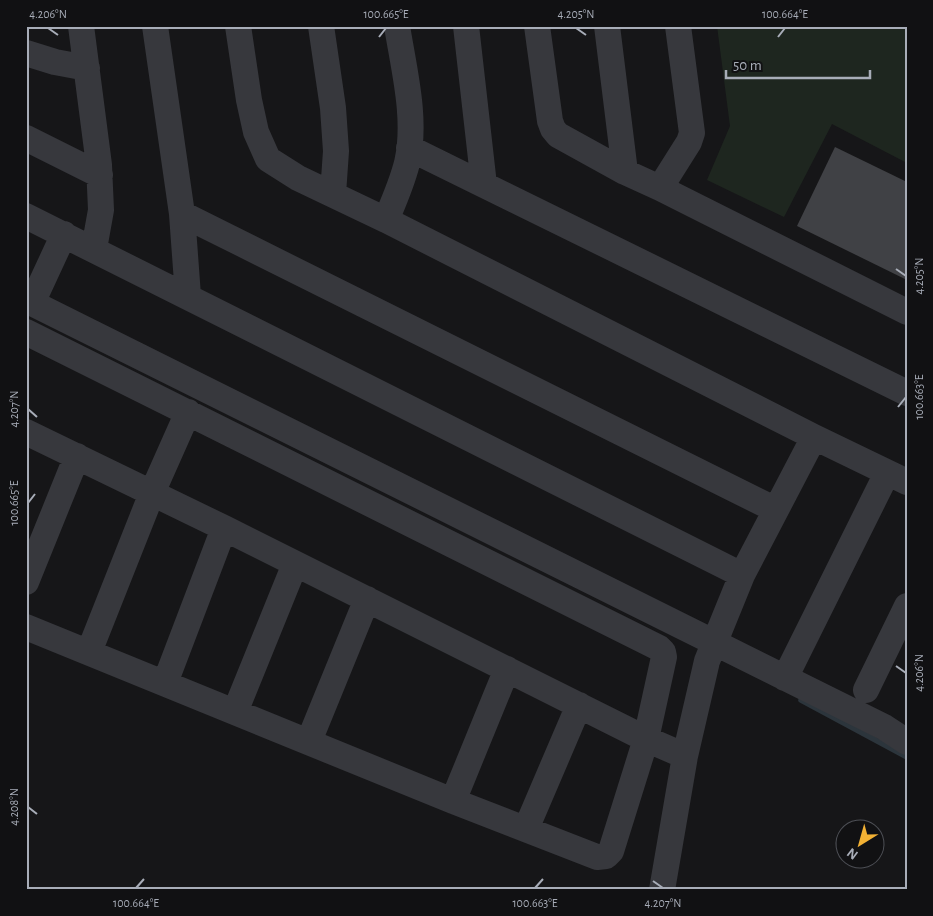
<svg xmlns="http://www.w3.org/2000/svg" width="933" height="916" font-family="'Alegreya Sans',sans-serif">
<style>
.green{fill:#1e261f}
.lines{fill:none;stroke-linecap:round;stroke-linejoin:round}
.stream{stroke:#2c353c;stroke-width:5.5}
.building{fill:#404145}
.minor{stroke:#37383d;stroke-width:26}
.ticks{fill:none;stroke:#a8adb8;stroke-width:2}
.neatline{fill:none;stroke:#a8adb8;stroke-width:2}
.ticks-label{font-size:12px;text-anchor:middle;fill:#a8adb8}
</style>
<rect width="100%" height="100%" fill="#161618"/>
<!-- green -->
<path class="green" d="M717 26H907V163L832 124 784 217 707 180 730 126Z"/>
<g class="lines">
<!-- stream -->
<path class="stream" d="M801 700 907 757"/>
</g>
<!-- building -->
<path class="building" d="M835 147 907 182V280L797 226Z"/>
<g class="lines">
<!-- minor -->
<path class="minor" d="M81 26 99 165 101 210 94 249
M155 26 182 214 188 296
M238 26 249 100 256 132 268 159 298 178 386 220 814 437 907 482
M321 26 333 108 336 151 333 194
M466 26 484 185
M537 26 550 121 553 129 558 135 625 172 660 188 907 312
M607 26 625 172
M26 53 55 62 87 68
M26 138 100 175
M409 148 907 393
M660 188 689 142 692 133 678 26
M182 214 776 510
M26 216 742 575
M386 220C394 201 402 183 407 163 417 119 404 70 397 26
M26 300 884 727 907 742
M32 303 64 234
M26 332 659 648 663 652 664 657 646 739 611 851 606 856 597 857 453 801 26 627
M26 432 224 528 646 739 685 756
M26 582 77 456
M89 652 152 493 188 412
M785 678 887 473
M165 683 224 528
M866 690 907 606
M235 712 295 564
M309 741 367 599
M453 801 507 669
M526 829 579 705
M662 890 685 756 707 661 742 575 814 437"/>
</g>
<!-- ticks -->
<path class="ticks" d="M48 28 58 35M576 28 586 35M379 37 386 28M778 37 785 28M896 269 906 276M898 407 906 397M28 409 37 417M28 503 35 494M896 666 906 673M28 807 37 814M653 881 663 888M136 888 144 879M535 888 543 879"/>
<!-- border -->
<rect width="933" height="916" fill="none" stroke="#111113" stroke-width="55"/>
<!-- north arrow -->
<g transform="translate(860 844) rotate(217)"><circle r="24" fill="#111113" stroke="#4d4f55"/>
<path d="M0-4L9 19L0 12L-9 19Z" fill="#f2b134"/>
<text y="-8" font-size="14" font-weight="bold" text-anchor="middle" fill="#a8adb8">N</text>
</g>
<!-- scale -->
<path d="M726 70v8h144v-8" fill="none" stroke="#a8adb8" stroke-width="2.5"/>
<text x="733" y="70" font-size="15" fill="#a8adb8" stroke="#111113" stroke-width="4" paint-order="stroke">50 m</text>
<rect x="28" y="28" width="878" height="860" class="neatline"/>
<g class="ticks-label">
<text x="48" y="18">4.206°N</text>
<text x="386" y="18">100.665°E</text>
<text x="576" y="18">4.205°N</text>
<text x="785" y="18">100.664°E</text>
<text transform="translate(919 276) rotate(-90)" y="4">4.205°N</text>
<text transform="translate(919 397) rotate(-90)" y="4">100.663°E</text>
<text transform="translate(14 409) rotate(-90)" y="4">4.207°N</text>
<text transform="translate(14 503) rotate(-90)" y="4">100.665°E</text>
<text transform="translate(919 673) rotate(-90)" y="4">4.206°N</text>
<text transform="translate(14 807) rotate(-90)" y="4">4.208°N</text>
<text x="136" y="907">100.664°E</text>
<text x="535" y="907">100.663°E</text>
<text x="663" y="907">4.207°N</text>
</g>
</svg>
